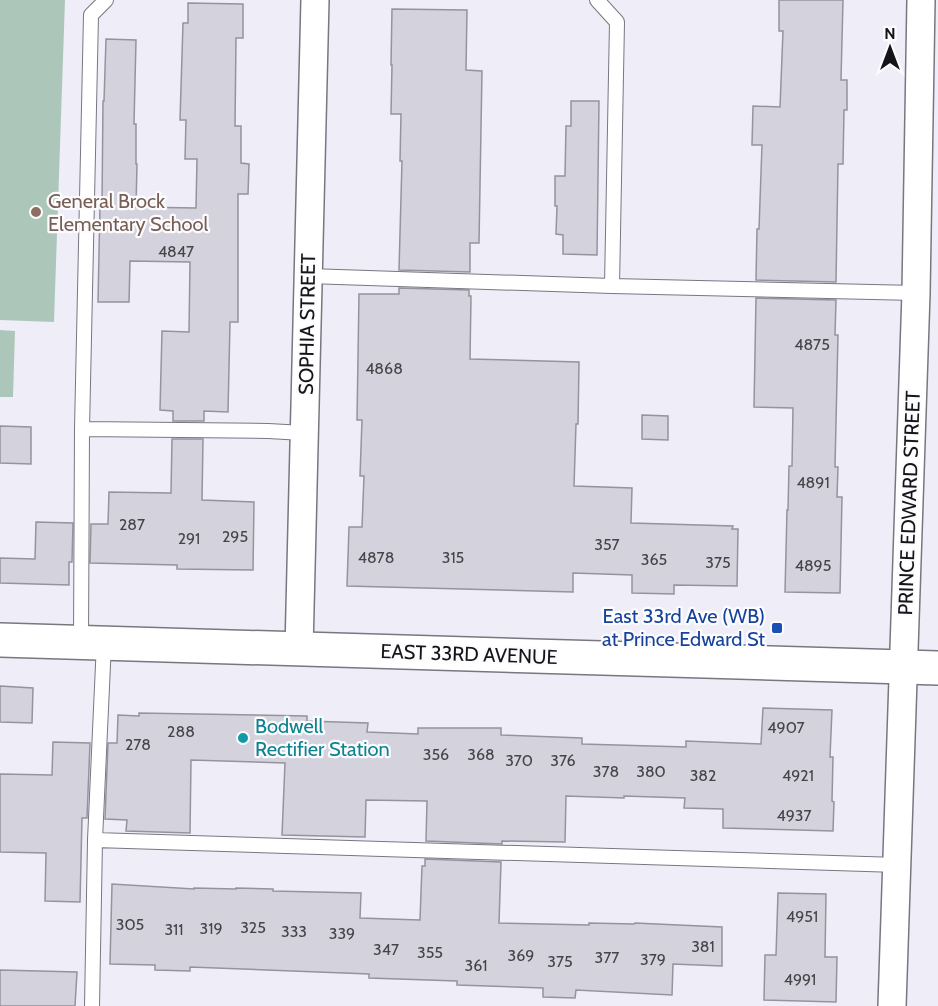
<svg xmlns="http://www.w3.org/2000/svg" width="938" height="1006" font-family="Cabin,sans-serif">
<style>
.green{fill:#adc6ba}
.building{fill:#d4d3dd;stroke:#95939d;stroke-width:1.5}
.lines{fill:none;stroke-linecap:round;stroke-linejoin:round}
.service-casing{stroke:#787780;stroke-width:16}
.minor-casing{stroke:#787780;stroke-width:30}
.tertiary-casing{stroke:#787780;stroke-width:36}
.service{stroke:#fff;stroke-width:14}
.minor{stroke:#fff;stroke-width:27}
.tertiary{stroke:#fff;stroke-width:33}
.education-dot{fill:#8d6e63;stroke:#fcfcfe;stroke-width:2}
.transit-dot{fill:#1a4fb4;stroke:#fcfcfe;stroke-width:2}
.culture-dot{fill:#0f9aa8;stroke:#fcfcfe;stroke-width:2}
.labels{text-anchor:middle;stroke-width:4.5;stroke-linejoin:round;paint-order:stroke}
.number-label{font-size:16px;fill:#454449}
.education-label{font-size:20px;fill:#785e54;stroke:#fcfcfe;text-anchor:start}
.street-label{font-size:20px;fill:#151418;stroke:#fcfcfe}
.transit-label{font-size:20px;fill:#164399;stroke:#fcfcfe;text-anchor:end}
.culture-label{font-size:20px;fill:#0d838f;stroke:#fcfcfe;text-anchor:start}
</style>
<rect width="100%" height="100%" fill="#efeef8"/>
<!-- green -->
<path class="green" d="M0 0H65L54 322 0 320Z
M0 330 15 331 13 397H0Z"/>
<!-- building -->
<path class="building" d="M779 0H843L841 80H847V110H844L843 164H838L836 282 756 280 757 229H759L762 145H752L753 106 780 107 783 31H779Z
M188 3 243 4V38H236L235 126H241V163L249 164 248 194H238V322H230L228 412 204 411V421H173V411L160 410 162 331 189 332 190 262 130 261 129 302H98L100 205H102L103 101H104L106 39 136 40 134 124H136V164H137L136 207 196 208 197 159H185L186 120H180L183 23H188Z
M392 9 467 10 466 70 482 71 479 243H470V272L399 270 402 161H400L401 114H391L392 65H391Z
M571 101H599L597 255 563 254V235L556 234 557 206H555V176H565L566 126H571Z
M399 288 469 290V296H471L470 359 579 362 578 424H576L574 486 632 488 631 523 733 526 732 529H738L737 586 674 585V594L632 593V575L573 573V592L347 586 349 527H362L364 476H360L362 420H357L359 294H399Z
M756 298 836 300 835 335H838L835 467H838L837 497H842L840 593 785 592 787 510H788L789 466H792L793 408 754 407Z
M642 415 668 416V440L642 439Z
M0 426 31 427V464L0 463Z
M172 439H203L202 500 254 502 253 570 177 569V565L90 563 91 524H108L109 492 171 493Z
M36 522 73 523 72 562H69V585L0 583V558L35 559Z
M0 686 33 688 32 723 0 722Z
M763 708 832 710 830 757H833L832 801 834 802 833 831 723 828V809L684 808 685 798 624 796V798L566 796 565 842 502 841V844L426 841 427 801 366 800 365 837 282 835 285 763 191 760 190 833 126 831 127 820 105 819 108 743H117L118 715 139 716V713L307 716V721L368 723 367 732 418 734V728H501V735L582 738V744L686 747V741L761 744Z
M53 742 90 743 87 818H82L80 902 45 901 46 853 0 852V774L52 775Z
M425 859 501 862 499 923 589 925V923L634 924 635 923 722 927V966L673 964 672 995 576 990 575 998 543 997V988L457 985V981L369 978V974L190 967V971L155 970V965L110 964 112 884 194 889V888L236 889V888L273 889V891L361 893 360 918 420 920 422 866H425Z
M778 893 826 894 825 957H837L836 1002 764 1000 765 955H776Z
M0 970 77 972 75 1006H0Z"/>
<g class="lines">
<defs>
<path id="service" d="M597 0 617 22 612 286
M308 276 612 286 916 293
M82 429 268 431 304 433
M81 643 82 429 91 15 106 0
M95 840 898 865
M92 1006 95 840 104 643"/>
<path id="minor" d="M299 649 315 0
M892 1006 916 293 921 0"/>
<path id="tertiary" d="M0 640 938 668"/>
</defs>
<!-- service casing -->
<use href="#service" class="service-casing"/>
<!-- minor casing -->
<use href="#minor" class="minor-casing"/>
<!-- tertiary casing -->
<use href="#tertiary" class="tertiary-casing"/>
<!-- service -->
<use href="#service" class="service"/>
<!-- minor -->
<use href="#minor" class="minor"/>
<!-- tertiary -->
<use href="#tertiary" class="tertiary"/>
</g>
<!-- markers -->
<circle class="education-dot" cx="36" cy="212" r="6"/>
<rect class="transit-dot" x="771" y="622" width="12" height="12" rx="3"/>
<circle class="culture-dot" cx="243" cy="738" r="6"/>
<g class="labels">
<!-- number labels -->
<g class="number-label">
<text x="176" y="257">4847</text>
<text x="812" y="350">4875</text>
<text x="384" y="374">4868</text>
<text x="813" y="488">4891</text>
<text x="132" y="530">287</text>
<text x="235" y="542">295</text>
<text x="189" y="544">291</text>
<text x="607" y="550">357</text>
<text x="376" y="563">4878</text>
<text x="453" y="563">315</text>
<text x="654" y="565">365</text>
<text x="718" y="568">375</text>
<text x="813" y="571">4895</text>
<text x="786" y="733">4907</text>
<text x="181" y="737">288</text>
<text x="138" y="750">278</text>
<text x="436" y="760">356</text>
<text x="481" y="760">368</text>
<text x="519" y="766">370</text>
<text x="563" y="766">376</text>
<text x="606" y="777">378</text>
<text x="651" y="777">380</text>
<text x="703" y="781">382</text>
<text x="798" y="781">4921</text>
<text x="794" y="821">4937</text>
<text x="802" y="922">4951</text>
<text x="130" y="930">305</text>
<text x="253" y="933">325</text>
<text x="211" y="934">319</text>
<text x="174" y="935">311</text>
<text x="294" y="937">333</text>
<text x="342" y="939">339</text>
<text x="703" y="952">381</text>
<text x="386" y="955">347</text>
<text x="430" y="958">355</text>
<text x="521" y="961">369</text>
<text x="607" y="963">377</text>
<text x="653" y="965">379</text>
<text x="560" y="967">375</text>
<text x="476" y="971">361</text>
<text x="800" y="985">4991</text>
</g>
<!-- education labels -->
<g class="education-label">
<text x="48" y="208">General Brock<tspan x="48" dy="23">Elementary School</tspan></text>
</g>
<!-- street labels -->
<g class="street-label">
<text transform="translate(307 324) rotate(-89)" y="7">SOPHIA STREET</text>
<text transform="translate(909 503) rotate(-88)" y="7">PRINCE EDWARD STREET</text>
<text transform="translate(469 654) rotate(2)" y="7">EAST 33RD AVENUE</text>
</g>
<!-- transit labels -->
<g class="transit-label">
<text x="765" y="623">East 33rd Ave (WB)<tspan x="765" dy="23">at Prince Edward St</tspan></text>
</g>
<!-- culture labels -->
<g class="culture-label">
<text x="255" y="733">Bodwell<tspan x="255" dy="23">Rectifier Station</tspan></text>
</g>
</g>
<!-- north arrow -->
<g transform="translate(890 48)" stroke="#fcfcfe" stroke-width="4.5" paint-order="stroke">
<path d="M0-4.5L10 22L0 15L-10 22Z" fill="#151418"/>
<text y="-9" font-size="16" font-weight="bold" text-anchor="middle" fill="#151418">N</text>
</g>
</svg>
